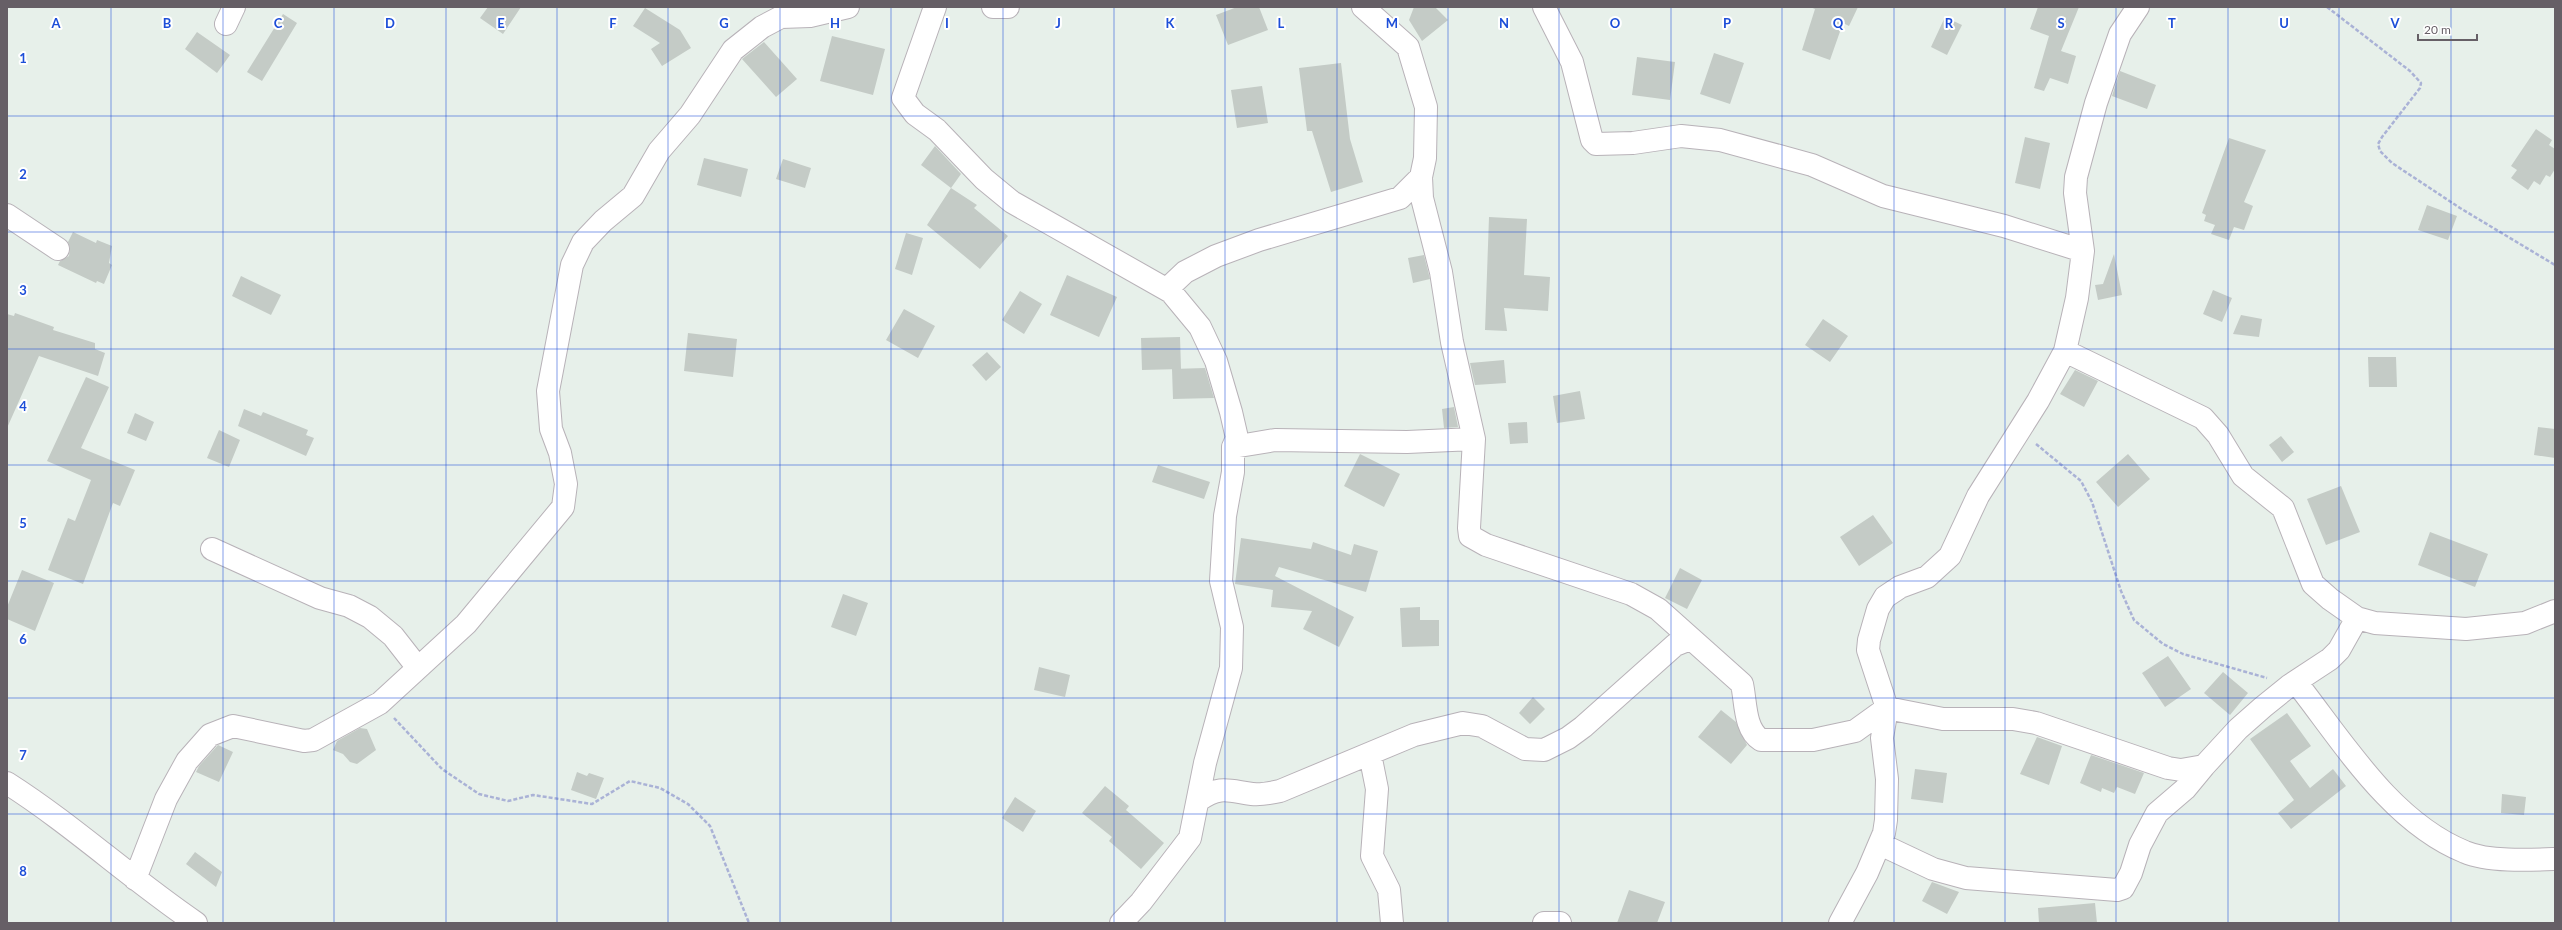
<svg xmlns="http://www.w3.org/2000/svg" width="2562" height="930" font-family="Lato,sans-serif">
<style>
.building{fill:#c4cbc6}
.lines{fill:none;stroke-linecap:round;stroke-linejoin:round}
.minor-casing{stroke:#b8b2b8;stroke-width:24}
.path{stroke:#aab2d6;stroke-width:2.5;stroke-dasharray:4 2;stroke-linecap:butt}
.minor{stroke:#fff;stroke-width:22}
.grid{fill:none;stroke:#1d4ed8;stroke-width:1;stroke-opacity:0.55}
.grid-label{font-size:13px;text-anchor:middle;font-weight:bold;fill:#1d4ed8;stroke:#fff;stroke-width:4;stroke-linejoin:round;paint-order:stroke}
</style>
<rect width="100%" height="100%" fill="#e7f0ea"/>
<!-- building -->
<path class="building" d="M488 7H521L503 34 480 18Z
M1237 7H1259L1268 30 1228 45 1216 15Z
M1414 7H1435L1448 20 1422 41 1409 20Z
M1810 7H1858L1849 26 1843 23 1830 60 1802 50 1815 9Z
M2038 7H2079L2061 51 2076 56 2068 84 2050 78 2044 91 2034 88 2049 36 2030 29Z
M645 8 680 30 691 48 662 66 651 49 660 43 633 26Z
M283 14 297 23 262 81 247 72Z
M1945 17 1962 25 1947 55 1931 47Z
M197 32 230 55 217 73 185 49Z
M832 36 885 49 873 95 820 81Z
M764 42 797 79 776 97 742 59Z
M1714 53 1744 63 1730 104 1700 94Z
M1637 57 1675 62 1670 100 1632 95Z
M1341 63 1350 139 1363 182 1331 192 1312 131H1307L1299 68Z
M2120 71 2156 85 2147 109 2112 96Z
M1262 86 1268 123 1237 128 1231 90Z
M2536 129 2552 140 2549 145 2555 149V169L2550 177 2546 175 2540 185 2534 181 2528 190 2511 178 2517 170 2511 166Z
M2025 137 2050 143 2040 189 2015 183Z
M2229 138 2266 150 2244 202 2253 206 2244 230 2234 227 2229 240 2211 234 2215 225 2204 221 2206 215 2202 213Z
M935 146 961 174 951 188 921 165Z
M704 158 748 169 741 197 697 185Z
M783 159 811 168 805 188 776 179Z
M951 188 977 205 974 208 1008 236 980 269 927 225Z
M2427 205 2457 216 2448 240 2418 230Z
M1489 217 1527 219 1524 275 1550 277 1548 311 1504 308 1507 331 1485 330Z
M73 232 96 243 97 240 112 246 109 263 112 265 104 284 97 281 96 283 58 265 60 261 69 256 70 249 68 242Z
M906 233 923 238 912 275 895 269Z
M2114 254 2122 295 2098 300 2095 285 2103 284Z
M1424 255 1430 279 1413 283 1408 258Z
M1067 275 1117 297 1099 337 1050 315Z
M241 276 281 295 271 315 232 296Z
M2213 290 2232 298 2222 322 2203 314Z
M1020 291 1042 304 1024 334 1002 320Z
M904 309 935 326 918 358 886 340Z
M15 313 54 327 53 330 95 343V349L105 353 98 376 39 356 7 428V314L14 316Z
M2241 315 2262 319 2259 337 2233 334Z
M1823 319 1848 336 1830 362 1805 345Z
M688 333 737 339 733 377 684 371Z
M1180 337 1181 369 1142 370 1141 338Z
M987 352 1001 367 986 381 972 365Z
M2368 357H2396L2397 387H2369Z
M1504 360 1506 383 1475 385 1470 363Z
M1205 368 1214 398 1173 399 1172 369Z
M2075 370 2098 381 2084 407 2060 394Z
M86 377 109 387 81 448 135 470 120 506 113 503 83 584 48 570 68 518 75 521 91 480 47 461Z
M1580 391 1585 419 1557 423 1553 396Z
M1454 407 1458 427 1444 428 1442 409Z
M244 409 261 416 263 412 308 430 306 435 314 438 306 456 238 426Z
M135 413 154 422 146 441 127 433Z
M1527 422 1528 443 1510 444 1508 423Z
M2538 427 2555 429V458L2534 455Z
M219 430 240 440 229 467 207 458Z
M2281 436 2294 452 2282 462 2269 445Z
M1360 454 1400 474 1384 507 1344 486Z
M2128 454 2150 479 2118 507 2096 482Z
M1158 465 1210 482 1204 499 1152 482Z
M2341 486 2360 532 2326 545 2307 499Z
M1873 515 1893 543 1859 566 1840 537Z
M2430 532 2488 554 2475 587 2418 565Z
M1241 538 1311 549 1313 542 1351 555 1354 544 1378 551 1366 592 1279 567 1275 576 1354 617 1339 647 1303 629 1312 611 1271 607 1273 590 1235 584Z
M1680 568 1702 580 1687 609 1665 598Z
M22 570 54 583 35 631 7 619V607Z
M843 594 868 603 856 636 831 627Z
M1420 607V620H1439V646L1402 647 1400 608Z
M2168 656 2191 689 2165 707 2142 673Z
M1039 667 1070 675 1065 697 1034 690Z
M2223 672 2248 693 2230 715 2204 693Z
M1533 697 1545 709 1530 724 1519 713Z
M1721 710 1736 722 1747 745 1731 764 1698 737Z
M2287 713 2311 746 2290 761 2310 788 2333 769 2346 786 2291 829 2278 813 2294 800 2250 739Z
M360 728 367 729 376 750 357 764 350 762 343 754 333 750 337 741Z
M2037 737 2062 746 2049 785 2020 774Z
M218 745 233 752 219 782 196 772 199 766Z
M2091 755 2144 773 2135 794 2117 787 2114 793 2102 788 2101 792 2080 783Z
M1915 769 1947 773 1943 803 1911 799Z
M577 772 587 776 589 773 604 778 596 799 571 790Z
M1105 786 1129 806 1126 810 1164 843 1141 869 1109 841 1112 837 1082 813Z
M2502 794 2526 797 2524 815 2501 813Z
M1015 797 1036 811 1023 832 1002 818Z
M195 852 222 872 216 887 186 864Z
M1932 882 1959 892 1947 914 1922 901Z
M1629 890 1665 902 1657 923H1617Z
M2095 903 2097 923H2039L2038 908Z"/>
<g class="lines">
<defs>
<path id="minor" d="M935 7 903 98 915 114 937 130 984 179 1012 202 1171 292 1200 327 1216 361 1231 412 1237 438 1233 447V472L1225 516 1221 581 1232 627 1231 668 1205 763 1190 838 1141 902 1121 923
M993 7H1008
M1363 7 1408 47 1426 107 1425 158 1421 177 1422 198 1441 272 1452 342 1474 439 1469 528 1470 536 1486 545 1631 594 1658 609 1742 684C1746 702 1744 729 1761 740H1813L1855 731 1887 708 1943 719H2013L2036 723 2168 768 2181 770 2204 766 2238 729 2263 707 2289 686 2330 659 2339 650 2357 618
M1544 7 1572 62 1592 140 1596 144 1633 143 1681 136 1720 140 1812 165 1883 196 2004 226 2083 251
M226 24 234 7
M7 215 58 249
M1167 289 1185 272 1216 256 1259 240 1400 198 1421 177
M2065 351 2203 418 2218 435 2243 476 2283 508 2313 584 2330 599 2357 618 2375 623 2466 629 2525 623 2555 611
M1233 447 1275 440 1407 442 1474 439
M212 549 320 598 349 606 370 617 393 636 418 668
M2296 682C2343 742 2391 822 2465 852 2488 862 2530 860 2555 859
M1370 754 1377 789 1372 856 1389 890 1392 923
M7 783C73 825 131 879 196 923
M1199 800C1220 785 1229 791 1252 794 1261 795 1271 793 1280 791L1414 735 1463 723 1482 726 1525 749 1544 750 1568 738 1583 727 1675 645 1690 639
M1880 844 1933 869 1966 878 2117 890 2123 888 2131 873 2140 845 2157 813 2185 789 2204 766
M135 879 166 799 187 761 210 735 233 726 304 741 313 740 380 703 466 624 563 507 566 484 560 453 551 429 548 391 572 265 583 242 603 221 633 196 659 151 690 115 733 50 762 27 781 17 810 16 848 7
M1544 923H1560
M1840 923 1867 873 1884 833 1886 820 1887 779 1882 738 1887 708 1868 650 1869 640 1878 609 1885 597 1900 587 1927 577 1950 556 1978 496 2038 401 2065 351 2077 298 2083 251 2075 193 2076 177 2096 103 2120 34 2138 7"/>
</defs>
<!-- minor casing -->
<use href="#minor" class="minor-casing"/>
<!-- path -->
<path class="path" d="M2327 7 2410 71 2421 83 2420 88 2382 137 2378 144 2380 151 2392 163 2460 208 2555 265
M2036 444 2081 481 2092 502 2121 591 2134 620 2163 644 2183 654 2267 678
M394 718 442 769 479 794 508 801 533 795 592 804 630 781 660 788 688 804 710 826 749 923"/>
<!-- minor -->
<use href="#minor" class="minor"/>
</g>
<!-- grid -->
<path class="grid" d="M111 7V923M223 7V923M334 7V923M446 7V923M557 7V923M668 7V923M780 7V923M891 7V923M1003 7V923M1114 7V923M1225 7V923M1337 7V923M1448 7V923M1559 7V923M1671 7V923M1782 7V923M1894 7V923M2005 7V923M2116 7V923M2228 7V923M2339 7V923M2451 7V923M7 116H2555M7 232H2555M7 349H2555M7 465H2555M7 581H2555M7 698H2555M7 814H2555"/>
<g class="grid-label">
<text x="56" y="28">A</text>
<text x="167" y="28">B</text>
<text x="278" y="28">C</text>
<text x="390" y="28">D</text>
<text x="501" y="28">E</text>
<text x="613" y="28">F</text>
<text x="724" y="28">G</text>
<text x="835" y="28">H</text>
<text x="947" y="28">I</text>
<text x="1058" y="28">J</text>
<text x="1170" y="28">K</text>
<text x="1281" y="28">L</text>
<text x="1392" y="28">M</text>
<text x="1504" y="28">N</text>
<text x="1615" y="28">O</text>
<text x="1727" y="28">P</text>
<text x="1838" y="28">Q</text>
<text x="1949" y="28">R</text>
<text x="2061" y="28">S</text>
<text x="2172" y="28">T</text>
<text x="2284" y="28">U</text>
<text x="2395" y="28">V</text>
<text x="23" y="63">1</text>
<text x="23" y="179">2</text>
<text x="23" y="295">3</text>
<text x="23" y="411">4</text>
<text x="23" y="528">5</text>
<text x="23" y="644">6</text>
<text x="23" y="760">7</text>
<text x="23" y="876">8</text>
</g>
<!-- border -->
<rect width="2562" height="930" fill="none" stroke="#665f66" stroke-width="16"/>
<!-- scale -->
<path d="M2418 34v6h59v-6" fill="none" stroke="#665f66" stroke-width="2"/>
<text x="2424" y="34" font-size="12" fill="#665f66" stroke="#ffffff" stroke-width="3" paint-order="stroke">20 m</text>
</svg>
